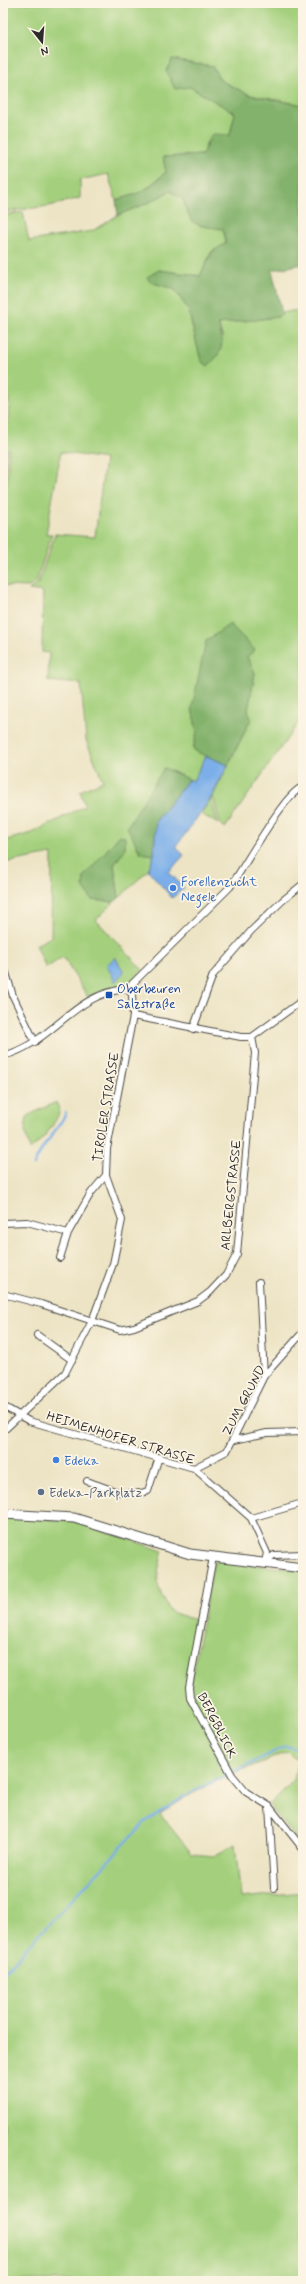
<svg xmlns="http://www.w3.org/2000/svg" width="306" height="2284" font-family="Mynerve,sans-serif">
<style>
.green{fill:#a4d07d;stroke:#687e54}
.forest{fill:#83b26c;stroke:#576e4c}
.water{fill:#7cafe9;stroke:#546d8a}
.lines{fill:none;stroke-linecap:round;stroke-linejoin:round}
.stream{stroke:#7cafe9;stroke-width:2.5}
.minor-casing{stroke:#484742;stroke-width:8}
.secondary-casing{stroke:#484742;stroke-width:11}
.minor{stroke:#fff;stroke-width:6}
.secondary{stroke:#fff;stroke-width:9}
.shop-dot{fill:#3f7fe0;stroke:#fcf5e5;stroke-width:1.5}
.transit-dot{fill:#1a4fb4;stroke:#fcf5e5;stroke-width:1.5}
.service-dot{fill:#5c6f8a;stroke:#fcf5e5;stroke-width:1.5}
.labels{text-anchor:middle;stroke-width:3.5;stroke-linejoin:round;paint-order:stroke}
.shop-label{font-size:13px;fill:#366cbe;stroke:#fcf5e5;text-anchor:start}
.transit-label{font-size:13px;fill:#164399;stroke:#fcf5e5;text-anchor:start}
.street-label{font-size:13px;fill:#2b2b2b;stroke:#fcf5e5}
.service-label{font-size:13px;fill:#4e5e75;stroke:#fcf5e5;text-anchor:start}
</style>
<rect width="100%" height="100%" fill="#fcf5e5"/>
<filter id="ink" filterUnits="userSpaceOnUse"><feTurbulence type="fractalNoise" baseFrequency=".025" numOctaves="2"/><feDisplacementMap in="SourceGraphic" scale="8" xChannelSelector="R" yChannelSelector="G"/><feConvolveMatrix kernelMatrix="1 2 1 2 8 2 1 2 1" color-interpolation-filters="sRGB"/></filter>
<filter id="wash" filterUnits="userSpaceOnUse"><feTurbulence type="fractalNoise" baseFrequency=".012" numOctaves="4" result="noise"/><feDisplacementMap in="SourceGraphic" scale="16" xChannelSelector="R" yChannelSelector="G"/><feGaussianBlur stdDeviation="0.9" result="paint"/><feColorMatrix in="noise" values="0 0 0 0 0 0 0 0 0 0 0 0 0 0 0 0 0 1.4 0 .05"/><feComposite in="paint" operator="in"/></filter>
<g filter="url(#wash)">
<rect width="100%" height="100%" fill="#ede4c5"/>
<!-- green -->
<path class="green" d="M3 3H303V105L250 95 221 81 212 66 172 59 190 87 235 113 230 135 207 141 203 155 163 157 166 172 141 193 116 200 108 174 80 180V198L49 206 3 212Z
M170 191 183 199C191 227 195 226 223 228L227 243 211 252 200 276 159 270 150 282 174 289 188 309 201 361 223 338 218 324 278 317 282 313 303 309V367L301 368 303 373V716L225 828 220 823 213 796 251 719 248 710 255 673 247 657 192 708 197 732 193 749 206 756 193 781 164 768 134 837 136 846 141 853 154 855 148 870 119 898 114 865 125 849V842L92 900 114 902 96 920 143 970 126 987 105 990 88 997 63 957 46 968 36 945 51 937 52 854 3 863V841L32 833 85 806 80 791 103 781 86 740 81 684 48 681 49 653 42 652 43 592 29 590 38 583 55 534 95 537 105 459 61 452 46 534H52L36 582 29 587 3 586V541L9 449H7L3 505V364L6 423 8 424 9 402 3 332V215L23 212 29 241 92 231 118 215 148 203Z
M211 798 218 824 201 814Z
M56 1102 60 1111C53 1128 44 1138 30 1150L25 1132 27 1116Z
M3 1517 74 1521 163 1551C155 1580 155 1586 171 1612L199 1621 187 1687 230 1774 188 1796 160 1814 192 1854 214 1856 235 1844 241 1898 303 1892V2281H3Z
M214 1561 303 1570V1746H300L303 1751V1847L269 1805 292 1782 298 1762 288 1752 232 1774 191 1697 190 1687Z"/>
<!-- forest -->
<path class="forest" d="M172 59 212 66 221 81 250 95 303 105V264L272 270 282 313 278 317 218 324C224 345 224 351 208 366L201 361 188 309 174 289 150 282 147 277 159 270 200 276 212 252 226 243 223 229C195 225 191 228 183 199L170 191 148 203 118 215 116 200C142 193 146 191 166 172L163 157 202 155 212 134 230 135 235 113 190 87 175 89 166 71Z
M230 624 255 650 247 657 255 673 248 710 251 719 228 765 199 753 193 749 197 732 192 708 206 641Z
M164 768 189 779 156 821 154 855 141 853 127 827Z
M120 835 125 837V849L114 865 119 898 114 902 92 900 83 887 84 876Z"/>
<!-- water -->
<path class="water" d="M206 756 228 765 211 798 176 847 184 855 169 872 184 888 172 898 148 870 154 855 156 821 189 779 193 781Z
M115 957 124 972 115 982 107 965Z"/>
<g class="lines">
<!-- stream -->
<path class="stream" d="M34 1165C41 1145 57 1132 66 1113
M3 1973 145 1822 187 1795 286 1746 303 1751
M3 1997 8 2013 3 2016"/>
</g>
</g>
<g filter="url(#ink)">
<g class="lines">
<defs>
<path id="minor" d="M3 963 13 996 35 1042
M133 1016 241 1037H252L303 1000
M193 1029 213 975 251 931 282 901 303 884
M3 1056C53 1043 73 993 127 989L230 887C243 870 285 791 303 787
M3 1223 27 1222 68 1233 91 1193 106 1175
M60 1258 68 1233
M259 1282 264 1376
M3 1294 41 1304 120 1330 134 1327 198 1301 210 1292 226 1275 237 1254 255 1053 252 1037
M37 1335 72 1360
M3 1406 29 1421 194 1468 251 1518 267 1553 265 1562
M3 1431 65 1373 92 1321 113 1264 122 1220 106 1175 107 1149 133 1016 132 994 127 989
M234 1440 267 1433 303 1432
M194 1468 227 1451 264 1376 303 1332
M87 1481C107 1488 127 1499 148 1491L159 1457
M251 1518 303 1503
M213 1557 189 1687 190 1698 232 1775 246 1792 269 1806 303 1849
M265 1562 274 1555 303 1554
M269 1806 274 1888"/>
<path id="secondary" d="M3 1514 74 1518 190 1554 303 1568"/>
</defs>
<!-- minor casing -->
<use href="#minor" class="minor-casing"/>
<!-- secondary casing -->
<use href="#secondary" class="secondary-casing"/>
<!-- minor -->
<use href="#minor" class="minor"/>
<!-- secondary -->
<use href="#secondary" class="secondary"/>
</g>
</g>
<!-- markers -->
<g class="shop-dot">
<circle cx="173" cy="888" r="4"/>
<circle cx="56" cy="1460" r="4"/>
</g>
<rect class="transit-dot" x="105" y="991" width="8" height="8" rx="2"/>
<circle class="service-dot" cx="41" cy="1492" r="4"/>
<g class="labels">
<!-- shop labels -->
<g class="shop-label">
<text x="181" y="886">Forellenzucht<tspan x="181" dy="15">Negele</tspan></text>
<text x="64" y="1465">Edeka</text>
</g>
<!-- transit labels -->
<g class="transit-label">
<text x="117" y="993">Oberbeuren<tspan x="117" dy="15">Salzstraße</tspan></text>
</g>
<!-- street labels -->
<g class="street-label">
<text transform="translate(105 1107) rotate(-81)" y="5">TIROLER STRASSE</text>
<text transform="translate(230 1195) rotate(-84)" y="5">ARLBERGSTRASSE</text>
<text transform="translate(243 1400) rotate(-62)" y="5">ZUM GRUND</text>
<text transform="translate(121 1437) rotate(17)" y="5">HEIMENHOFER STRASSE</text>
<text transform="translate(218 1725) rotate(63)" y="5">BERGBLICK</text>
</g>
<!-- service labels -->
<g class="service-label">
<text x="49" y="1497">Edeka-Parkplatz</text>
</g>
</g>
<!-- margin -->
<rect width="306" height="2284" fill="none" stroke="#fcf5e5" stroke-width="16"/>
<!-- north arrow -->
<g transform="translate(42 42) rotate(163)" stroke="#fcf5e5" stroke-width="3" paint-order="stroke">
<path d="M0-3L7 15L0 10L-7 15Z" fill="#2b2b2b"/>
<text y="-6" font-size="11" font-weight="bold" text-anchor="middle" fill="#2b2b2b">N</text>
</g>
</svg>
